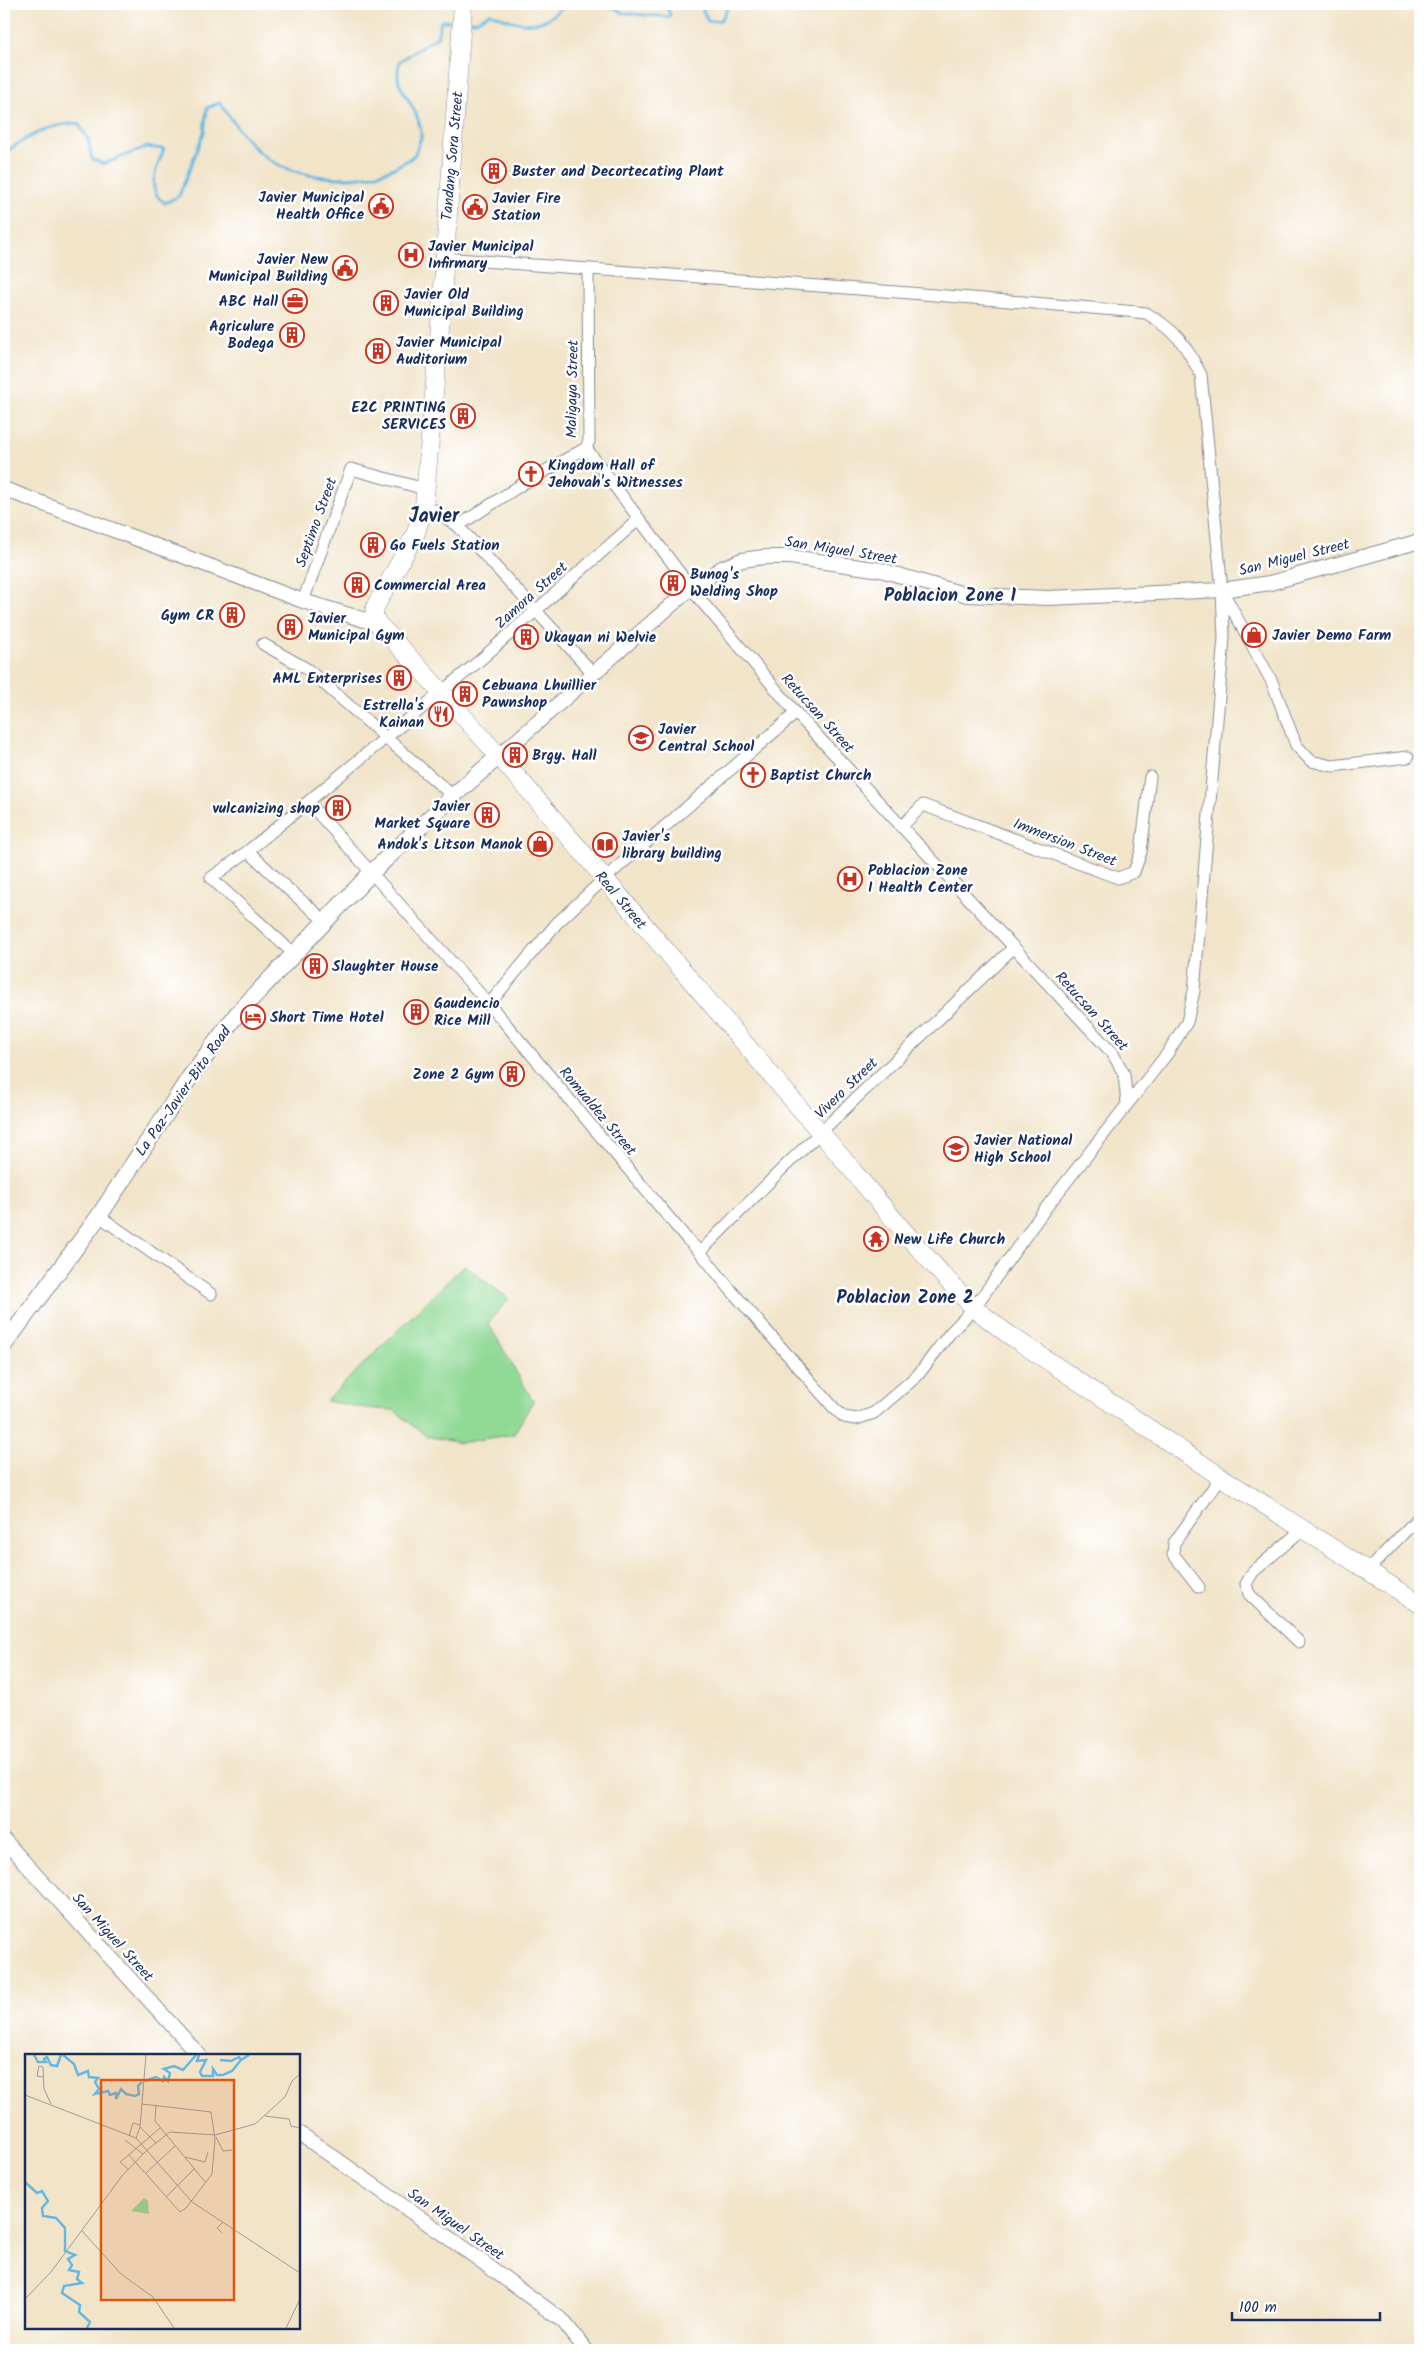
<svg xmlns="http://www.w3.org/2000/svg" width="1424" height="2354" font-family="Kalam,sans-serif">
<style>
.green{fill:#90d995;stroke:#56847a}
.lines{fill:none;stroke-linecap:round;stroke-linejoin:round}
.stream{stroke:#66b8e1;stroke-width:3}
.minor-casing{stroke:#868a94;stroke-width:13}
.tertiary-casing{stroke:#868a94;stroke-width:16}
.secondary-casing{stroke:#868a94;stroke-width:18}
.primary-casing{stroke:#868a94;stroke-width:19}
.minor{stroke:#fff;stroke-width:11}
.tertiary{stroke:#fff;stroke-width:14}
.secondary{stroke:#fff;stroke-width:16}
.primary{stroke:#fff;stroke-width:18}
.labels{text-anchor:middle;stroke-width:5;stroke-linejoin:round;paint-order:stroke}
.street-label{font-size:15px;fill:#1b2f5e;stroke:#fff}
.poi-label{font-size:15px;font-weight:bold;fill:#1b2f5e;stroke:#fff;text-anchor:start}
.quarter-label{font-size:18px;font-weight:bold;fill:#1b2f5e;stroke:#fff}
.district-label{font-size:20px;font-weight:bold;fill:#1b2f5e;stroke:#fff}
.inset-river{fill:none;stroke:#66b8e1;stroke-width:2.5}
.inset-road{fill:none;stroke:#9b9c9e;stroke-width:1}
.view{fill:#de5710;fill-opacity:0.15;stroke:#de5710;stroke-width:2.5}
.inset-edge{fill:none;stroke:#1b2f5e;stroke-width:2.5}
</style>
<rect width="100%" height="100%" fill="#fff"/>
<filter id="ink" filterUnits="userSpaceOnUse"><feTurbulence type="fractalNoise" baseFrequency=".02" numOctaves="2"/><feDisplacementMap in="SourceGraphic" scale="10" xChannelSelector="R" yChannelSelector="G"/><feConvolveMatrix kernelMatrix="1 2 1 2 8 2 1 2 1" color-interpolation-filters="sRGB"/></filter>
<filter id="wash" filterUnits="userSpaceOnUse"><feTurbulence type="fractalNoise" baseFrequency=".0096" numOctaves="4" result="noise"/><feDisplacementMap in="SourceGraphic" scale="20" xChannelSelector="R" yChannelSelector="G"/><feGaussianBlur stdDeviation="1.12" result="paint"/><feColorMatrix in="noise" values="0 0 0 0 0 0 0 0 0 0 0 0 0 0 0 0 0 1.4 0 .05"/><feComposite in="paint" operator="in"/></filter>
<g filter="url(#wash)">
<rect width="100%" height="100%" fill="#f1e4c9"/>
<!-- green -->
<path class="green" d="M464 1265 509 1299 488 1323 533 1401 514 1434 460 1443 426 1436 394 1410 366 1408 326 1401Z"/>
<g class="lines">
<!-- stream -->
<path class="stream" d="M613 4V7L623 13 668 17 670 15 666 4
M700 4 708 21 721 20 730 4
M467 21H476L490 13C521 25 541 32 565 4
M4 153C31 135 45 125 78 123L88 139 92 159 104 164 146 147 164 149C157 168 144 190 165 203L179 196 204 132 207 108 220 103C234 123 248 146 270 160 303 181 367 185 401 164 405 161 411 159 414 155 417 151 419 142 421 138 422 133 420 127 419 123 413 97 391 89 400 61L437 37 441 21H456"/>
</g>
</g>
<g filter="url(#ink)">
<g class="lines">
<defs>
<path id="minor" d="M586 448 697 596 796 713 1113 1054 1124 1074 1127 1104
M424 507 434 510 458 526 593 673
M458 526 524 483 586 448 589 441 588 270
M1224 594 1272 682 1296 745 1311 761 1332 766 1408 757
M303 601 351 469 425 489
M263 644 307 669 453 796
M308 802 489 1004 687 1239 700 1252 730 1289 834 1408 844 1417 856 1419 874 1413 918 1375 950 1333 974 1308 1045 1209 1167 1054 1187 1022 1194 991 1224 638 1222 590 1201 375C1185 344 1177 331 1146 313 912 291 678 276 444 258
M901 827 923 805 1118 878 1134 872 1141 852 1150 777
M248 851 288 889 325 921
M294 954 211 878 248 851 478 662 639 519
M489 1004 557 923 604 879 796 713
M99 1216 211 1294
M700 1252 782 1169 1013 948
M1368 1570 1420 1516
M1199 1587 1173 1554 1174 1543 1221 1477
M1299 1642 1249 1594 1246 1584 1253 1572 1304 1528"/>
<path id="tertiary" d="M4 489 303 601 378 624
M499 756 691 588 722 568 742 560 764 557H790L881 570 967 595 1048 598 1222 590 1270 583 1420 541
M4 1840 199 2055
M299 2133 473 2255 563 2321 586 2350"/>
<path id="secondary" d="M4 1345 99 1216 190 1077 237 1014 372 872 453 796 499 756"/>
<path id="primary" d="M463 4 440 326 424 507 415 535 375 607 374 616 378 624C533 787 674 963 821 1133 871 1192 920 1253 974 1308L1005 1332 1221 1477 1420 1604"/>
</defs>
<!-- minor casing -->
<use href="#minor" class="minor-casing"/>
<!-- tertiary casing -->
<use href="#tertiary" class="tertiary-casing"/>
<!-- secondary casing -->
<use href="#secondary" class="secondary-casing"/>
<!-- primary casing -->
<use href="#primary" class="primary-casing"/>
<!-- minor -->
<use href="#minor" class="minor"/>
<!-- tertiary -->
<use href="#tertiary" class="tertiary"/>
<!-- secondary -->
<use href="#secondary" class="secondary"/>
<!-- primary -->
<use href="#primary" class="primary"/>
</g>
</g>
<!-- icons -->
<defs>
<symbol id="building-ring" viewBox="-11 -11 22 22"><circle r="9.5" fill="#fff" stroke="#c8321e" stroke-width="1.5"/><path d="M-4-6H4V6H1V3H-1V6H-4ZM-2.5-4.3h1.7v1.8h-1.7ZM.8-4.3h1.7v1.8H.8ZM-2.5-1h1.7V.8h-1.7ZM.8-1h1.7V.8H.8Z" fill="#c8321e"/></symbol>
<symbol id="civic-ring" viewBox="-11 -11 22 22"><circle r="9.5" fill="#fff" stroke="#c8321e" stroke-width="1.5"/><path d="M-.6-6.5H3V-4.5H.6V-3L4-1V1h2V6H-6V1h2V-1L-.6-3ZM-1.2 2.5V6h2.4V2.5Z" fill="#c8321e"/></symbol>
<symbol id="hospital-ring" viewBox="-11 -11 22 22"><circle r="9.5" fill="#fff" stroke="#c8321e" stroke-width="1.5"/><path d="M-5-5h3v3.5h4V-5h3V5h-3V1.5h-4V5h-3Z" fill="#c8321e"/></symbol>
<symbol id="office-ring" viewBox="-11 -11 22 22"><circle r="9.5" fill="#fff" stroke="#c8321e" stroke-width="1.5"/><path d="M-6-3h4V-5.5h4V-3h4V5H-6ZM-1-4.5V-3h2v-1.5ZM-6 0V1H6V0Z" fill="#c8321e"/></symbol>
<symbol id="church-ring" viewBox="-11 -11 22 22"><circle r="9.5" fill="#fff" stroke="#c8321e" stroke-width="1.5"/><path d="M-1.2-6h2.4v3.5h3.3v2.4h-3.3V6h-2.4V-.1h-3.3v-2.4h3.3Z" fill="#c8321e"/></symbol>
<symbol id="shop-ring" viewBox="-11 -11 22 22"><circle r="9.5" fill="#fff" stroke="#c8321e" stroke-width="1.5"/><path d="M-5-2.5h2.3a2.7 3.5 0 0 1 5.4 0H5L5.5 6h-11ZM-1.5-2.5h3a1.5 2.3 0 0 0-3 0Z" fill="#c8321e"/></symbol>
<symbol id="restaurant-ring" viewBox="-11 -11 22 22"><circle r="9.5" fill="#fff" stroke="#c8321e" stroke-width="1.5"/><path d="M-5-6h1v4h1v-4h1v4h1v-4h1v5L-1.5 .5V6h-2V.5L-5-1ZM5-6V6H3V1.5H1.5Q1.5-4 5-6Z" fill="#c8321e"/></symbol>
<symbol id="school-ring" viewBox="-11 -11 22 22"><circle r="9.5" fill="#fff" stroke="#c8321e" stroke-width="1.5"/><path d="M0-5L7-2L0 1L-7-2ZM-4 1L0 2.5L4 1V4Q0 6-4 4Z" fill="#c8321e"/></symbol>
<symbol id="library-ring" viewBox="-11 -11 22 22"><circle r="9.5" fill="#fff" stroke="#c8321e" stroke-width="1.5"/><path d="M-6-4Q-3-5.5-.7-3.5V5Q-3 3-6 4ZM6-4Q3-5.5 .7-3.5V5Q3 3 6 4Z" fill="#c8321e"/></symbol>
<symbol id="hotel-ring" viewBox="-11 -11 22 22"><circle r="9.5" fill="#fff" stroke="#c8321e" stroke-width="1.5"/><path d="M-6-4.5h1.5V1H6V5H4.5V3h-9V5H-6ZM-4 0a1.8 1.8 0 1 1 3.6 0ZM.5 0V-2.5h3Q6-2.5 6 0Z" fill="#c8321e"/></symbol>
<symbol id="temple-ring" viewBox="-11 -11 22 22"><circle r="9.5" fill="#fff" stroke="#c8321e" stroke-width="1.5"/><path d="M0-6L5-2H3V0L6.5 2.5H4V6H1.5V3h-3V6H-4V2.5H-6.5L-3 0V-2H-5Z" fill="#c8321e"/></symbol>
</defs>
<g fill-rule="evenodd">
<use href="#building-ring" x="480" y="157" width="28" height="28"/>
<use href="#civic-ring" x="367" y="192" width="28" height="28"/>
<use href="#civic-ring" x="461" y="193" width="28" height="28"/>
<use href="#hospital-ring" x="397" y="241" width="28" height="28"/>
<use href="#civic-ring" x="331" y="254" width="28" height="28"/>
<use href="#office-ring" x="281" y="287" width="28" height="28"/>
<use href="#building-ring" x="372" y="289" width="28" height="28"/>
<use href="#building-ring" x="278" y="321" width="28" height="28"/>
<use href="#building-ring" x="364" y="337" width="28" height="28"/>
<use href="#building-ring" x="449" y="402" width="28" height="28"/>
<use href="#church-ring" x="517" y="460" width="28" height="28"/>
<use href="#building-ring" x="359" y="531" width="28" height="28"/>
<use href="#building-ring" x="659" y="569" width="28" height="28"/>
<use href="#building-ring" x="343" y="571" width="28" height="28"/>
<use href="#building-ring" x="218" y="601" width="28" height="28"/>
<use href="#building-ring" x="276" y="613" width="28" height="28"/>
<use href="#shop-ring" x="1240" y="621" width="28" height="28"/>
<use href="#building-ring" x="512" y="623" width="28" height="28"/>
<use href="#building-ring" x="385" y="664" width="28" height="28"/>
<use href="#building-ring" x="451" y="680" width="28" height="28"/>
<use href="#restaurant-ring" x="427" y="700" width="28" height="28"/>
<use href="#school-ring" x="627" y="724" width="28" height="28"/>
<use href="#building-ring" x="501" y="741" width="28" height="28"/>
<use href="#church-ring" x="739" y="761" width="28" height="28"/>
<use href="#building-ring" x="324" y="794" width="28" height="28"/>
<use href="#building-ring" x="473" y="801" width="28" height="28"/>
<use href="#shop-ring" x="526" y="830" width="28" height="28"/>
<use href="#library-ring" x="591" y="831" width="28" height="28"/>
<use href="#hospital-ring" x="836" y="865" width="28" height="28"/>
<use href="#building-ring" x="301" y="952" width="28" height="28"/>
<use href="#building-ring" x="402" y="998" width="28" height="28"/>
<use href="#hotel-ring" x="239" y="1003" width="28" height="28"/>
<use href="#building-ring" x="498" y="1060" width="28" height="28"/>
<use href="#school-ring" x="942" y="1135" width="28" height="28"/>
<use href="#temple-ring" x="862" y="1225" width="28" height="28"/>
</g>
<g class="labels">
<!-- street labels -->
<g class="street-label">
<text transform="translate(452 156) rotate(-85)" y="5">Tandang Sora Street</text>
<text transform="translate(572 389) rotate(-89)" y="5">Maligaya Street</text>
<text transform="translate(316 522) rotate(-70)" y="5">Septimo Street</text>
<text transform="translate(841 550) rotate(9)" y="5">San Miguel Street</text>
<text transform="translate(1294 557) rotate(-14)" y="5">San Miguel Street</text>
<text transform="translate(531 595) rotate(-42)" y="5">Zamora Street</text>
<text transform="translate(818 713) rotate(48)" y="5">Retucsan Street</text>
<text transform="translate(1065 842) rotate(21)" y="5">Immersion Street</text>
<text transform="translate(621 900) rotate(50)" y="5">Real Street</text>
<text transform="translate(1092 1011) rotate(48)" y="5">Retucsan Street</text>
<text transform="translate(846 1088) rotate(-44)" y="5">Vivero Street</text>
<text transform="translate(183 1091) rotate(-55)" y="5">La Paz-Javier-Bito Road</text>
<text transform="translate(598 1111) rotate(50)" y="5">Romualdez Street</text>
<text transform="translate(113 1937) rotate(48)" y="5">San Miguel Street</text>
<text transform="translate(456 2224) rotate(35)" y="5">San Miguel Street</text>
</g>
<!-- poi labels -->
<g class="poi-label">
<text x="512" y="176">Buster and Decortecating Plant</text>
<text x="364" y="202" text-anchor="end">Javier Municipal<tspan x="364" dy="17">Health Office</tspan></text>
<text x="492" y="203">Javier Fire<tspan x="492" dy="17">Station</tspan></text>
<text x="428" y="251">Javier Municipal<tspan x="428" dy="17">Infirmary</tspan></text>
<text x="328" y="264" text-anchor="end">Javier New<tspan x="328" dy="17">Municipal Building</tspan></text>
<text x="404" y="299">Javier Old<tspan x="404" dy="17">Municipal Building</tspan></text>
<text x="278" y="306" text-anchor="end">ABC Hall</text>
<text x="274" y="331" text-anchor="end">Agriculure<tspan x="274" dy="17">Bodega</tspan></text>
<text x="396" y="347">Javier Municipal<tspan x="396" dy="17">Auditorium</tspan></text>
<text x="446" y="412" text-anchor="end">E2C PRINTING<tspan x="446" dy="17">SERVICES</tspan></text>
<text x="548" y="470">Kingdom Hall of<tspan x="548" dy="17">Jehovah's Witnesses</tspan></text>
<text x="390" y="550">Go Fuels Station</text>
<text x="690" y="579">Bunog's<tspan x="690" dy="17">Welding Shop</tspan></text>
<text x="374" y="590">Commercial Area</text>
<text x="214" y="620" text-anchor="end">Gym CR</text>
<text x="308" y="623">Javier<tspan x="308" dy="17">Municipal Gym</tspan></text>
<text x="1272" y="640">Javier Demo Farm</text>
<text x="544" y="642">Ukayan ni Welvie</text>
<text x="382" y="683" text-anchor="end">AML Enterprises</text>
<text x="482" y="690">Cebuana Lhuillier<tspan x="482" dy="17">Pawnshop</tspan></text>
<text x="424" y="710" text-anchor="end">Estrella's<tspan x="424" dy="17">Kainan</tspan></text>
<text x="658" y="734">Javier<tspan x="658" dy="17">Central School</tspan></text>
<text x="532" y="760">Brgy. Hall</text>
<text x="770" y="780">Baptist Church</text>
<text x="470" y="811" text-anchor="end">Javier<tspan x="470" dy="17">Market Square</tspan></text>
<text x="320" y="813" text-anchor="end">vulcanizing shop</text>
<text x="622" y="841">Javier's<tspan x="622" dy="17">library building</tspan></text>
<text x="522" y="849" text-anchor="end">Andok's Litson Manok</text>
<text x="868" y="875">Poblacion Zone<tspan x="868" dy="17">I Health Center</tspan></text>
<text x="332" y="971">Slaughter House</text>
<text x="434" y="1008">Gaudencio<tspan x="434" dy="17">Rice Mill</tspan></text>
<text x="270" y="1022">Short Time Hotel</text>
<text x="494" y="1079" text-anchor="end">Zone 2 Gym</text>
<text x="974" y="1145">Javier National<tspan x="974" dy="17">High School</tspan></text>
<text x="894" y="1244">New Life Church</text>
</g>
<!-- quarter labels -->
<g class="quarter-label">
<text x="950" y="601">Poblacion Zone 1</text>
<text x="905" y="1303">Poblacion Zone 2</text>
</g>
<!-- district labels -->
<g class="district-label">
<text x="434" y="522">Javier</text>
</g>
</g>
<!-- overview -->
<g transform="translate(25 2054)">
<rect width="275" height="275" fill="#f1e4c9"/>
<path d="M119 144 123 147 124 160 106 157Z" fill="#90d995"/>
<path class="inset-river" d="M9 1 13 8H21L19 5 22 3 26 11 32 12 36 1M38 1 49 10 53 21 63 17 64 23 73 24 70 28 74 35 70 40 83 37 85 41 91 39V45L96 35 101 40 110 42 114 40 113 32 117 28M174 1 172 7 181 6 175 18 177 22H188V15L192 21H198L207 17 216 6M195 6 206 7 214 3 216 6 224 1M120 27 131 23 138 27 139 23 143 27 145 19 139 15 149 12 158 16 171 1M0 128 12 139 17 137 23 147 17 154 18 162 31 164 40 174V197L50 201 43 205 47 211 44 216 54 218 52 225 57 229 39 232 37 239 55 251 54 258 65 268 62 274"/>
<path class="inset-road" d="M121 1 115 73 111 84 167 148 275 219M18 23 12 22 14 12 18 13 19 35 26 50M0 41 111 84M240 62 264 65 266 72 275 74M130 67 181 129M130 67 131 51M115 73 131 89M104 82 108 69 115 71M191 83 198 97 207 96M100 86 118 100M122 96 145 78 190 81 230 70 260 43 267 27 275 20M104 101 155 158 161 154 187 120 190 85 186 58 117 50M160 103 180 108 183 98M99 105 135 74M99 105 95 108 103 115M121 119 150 92M141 143 170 114M57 177 96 220 128 243 149 274M197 179 192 174 198 168M0 245 26 218 97 122 122 96M261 274 275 245"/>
<path class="view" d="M76 26H209V246H76Z"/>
<rect width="275" height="275" class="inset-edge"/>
</g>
<!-- margin -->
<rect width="1424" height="2354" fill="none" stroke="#fff" stroke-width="20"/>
<!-- scale -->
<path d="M1232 2312v8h148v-8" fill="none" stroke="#1b2f5e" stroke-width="2.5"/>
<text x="1239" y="2312" font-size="15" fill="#1b2f5e" stroke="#ffffff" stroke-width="4" paint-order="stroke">100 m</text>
</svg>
